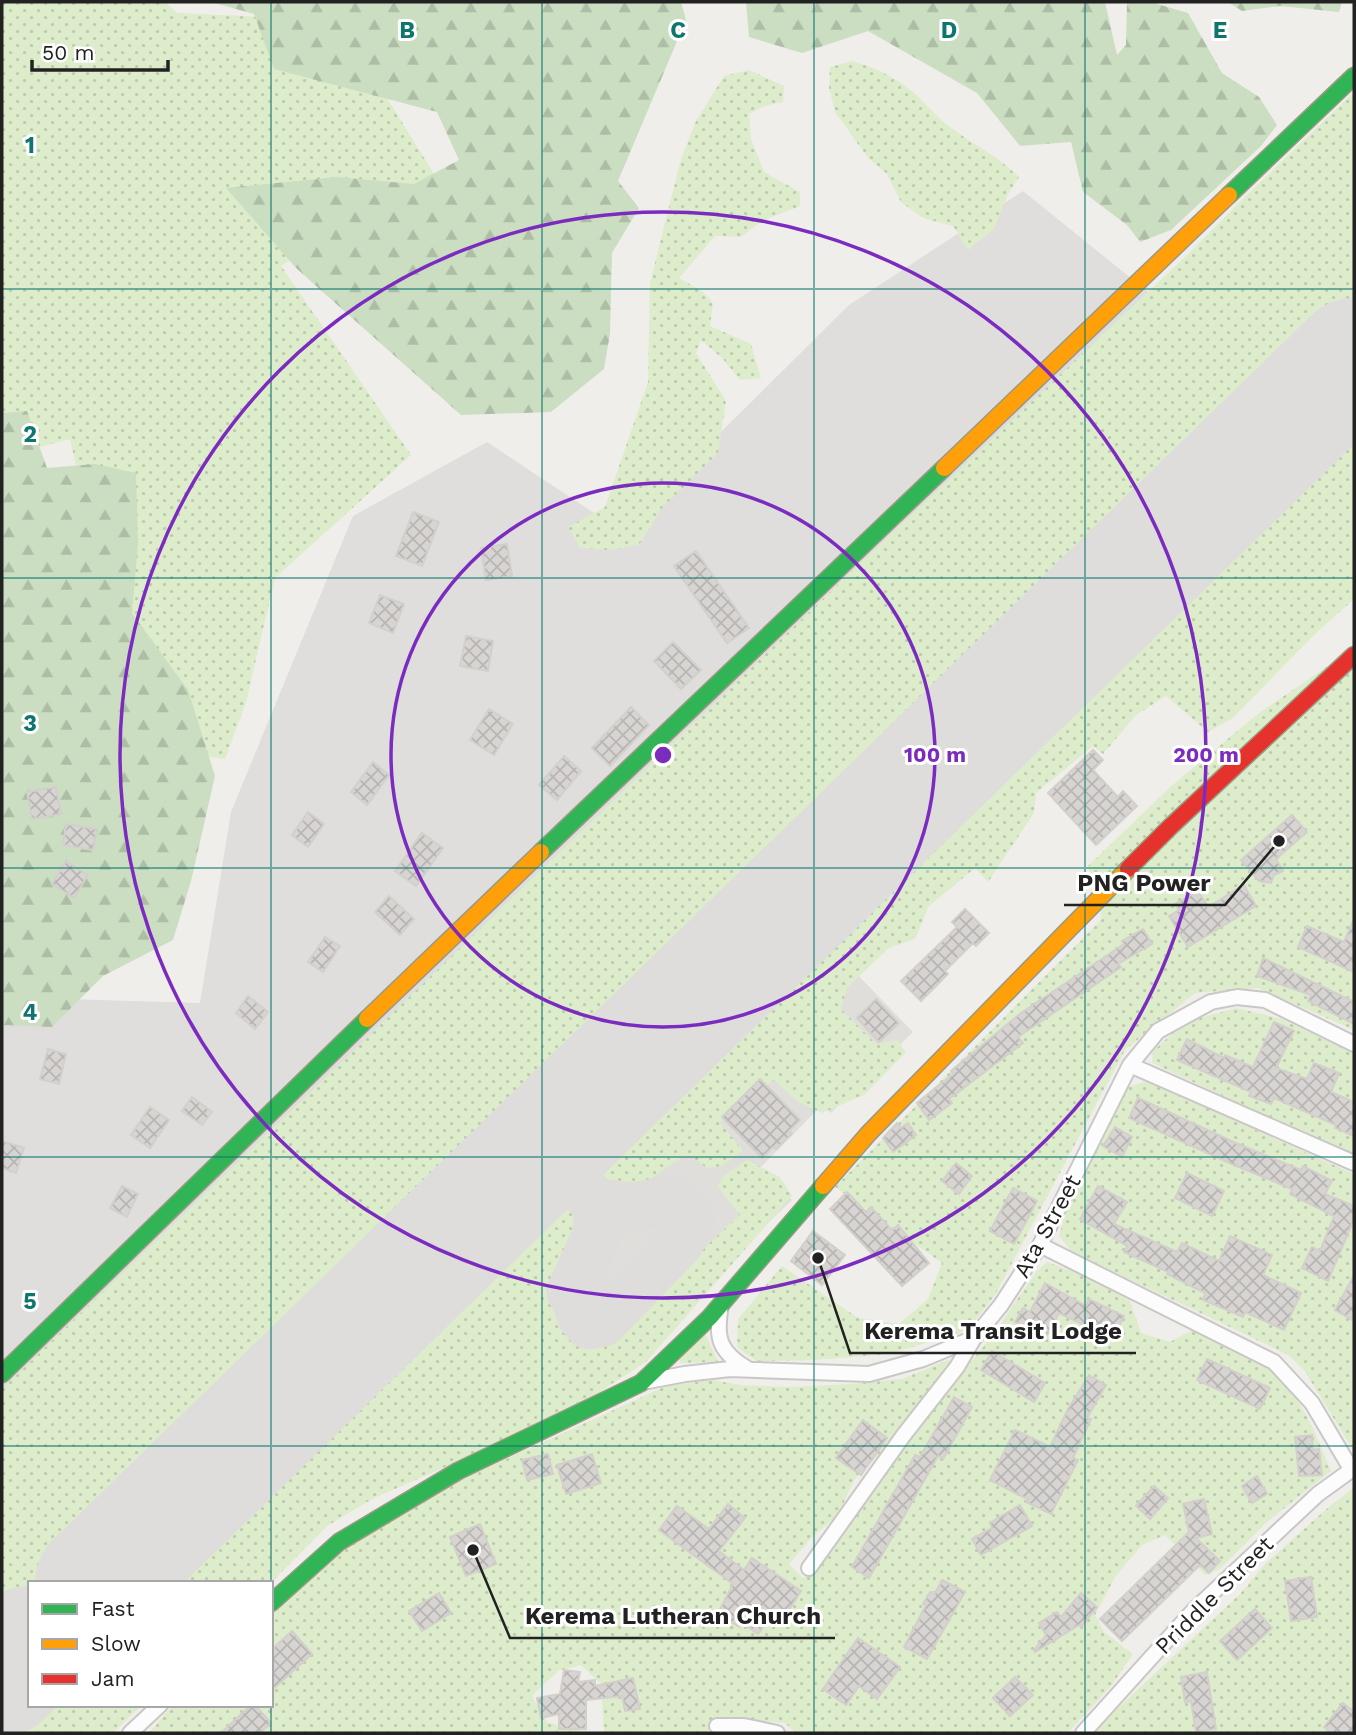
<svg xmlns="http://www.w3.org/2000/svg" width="1356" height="1735" font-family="'Work Sans',sans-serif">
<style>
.residential{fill:#dfdedc}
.airport{fill:#e0deda}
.grass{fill:url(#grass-dots)}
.forest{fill:url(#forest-firs)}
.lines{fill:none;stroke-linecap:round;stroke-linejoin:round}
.taxiway{stroke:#dedddc;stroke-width:49}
.runway{stroke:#dedddc;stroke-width:122}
.building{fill:url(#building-cross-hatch);stroke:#d3d0cc;stroke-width:2}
.street-casing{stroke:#c9c8c7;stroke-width:18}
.fast-casing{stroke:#999a82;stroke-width:19}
.slow-casing{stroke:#999a82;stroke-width:19}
.jam-casing{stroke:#999a82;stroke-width:19}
.street{stroke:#fdfcfc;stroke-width:14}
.fast{stroke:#30b455;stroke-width:16}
.slow{stroke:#ff9f0a;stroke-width:16}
.jam{stroke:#e5322d;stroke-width:16}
.grid{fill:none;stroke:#0f766e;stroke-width:2;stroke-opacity:0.55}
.ring{fill:none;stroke:#7b2cbf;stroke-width:3.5}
.labels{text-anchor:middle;stroke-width:6;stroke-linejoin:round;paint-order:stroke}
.street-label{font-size:23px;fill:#222;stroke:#fff}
.grid-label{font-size:23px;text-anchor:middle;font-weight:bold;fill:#0f766e;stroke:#fff;stroke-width:6;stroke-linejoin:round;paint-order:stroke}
.centre{fill:#7b2cbf;stroke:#fff;stroke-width:3.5}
.ring-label{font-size:21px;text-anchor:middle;font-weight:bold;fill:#7b2cbf;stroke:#fff;stroke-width:6;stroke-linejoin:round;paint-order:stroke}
.leader{fill:none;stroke:#222;stroke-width:2.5}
.callout-dot{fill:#222;stroke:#fff;stroke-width:2.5}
.callout-label{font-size:24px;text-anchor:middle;font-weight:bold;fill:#222;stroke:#fff;stroke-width:6;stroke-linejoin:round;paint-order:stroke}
</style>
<defs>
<pattern id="grass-dots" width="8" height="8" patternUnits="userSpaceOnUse" patternTransform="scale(1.75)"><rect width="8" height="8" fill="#ddeccb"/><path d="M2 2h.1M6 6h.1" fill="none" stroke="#bdcaae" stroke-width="1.8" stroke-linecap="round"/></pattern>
<pattern id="forest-firs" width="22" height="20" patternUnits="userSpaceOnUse" patternTransform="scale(1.75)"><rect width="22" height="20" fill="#cbdec1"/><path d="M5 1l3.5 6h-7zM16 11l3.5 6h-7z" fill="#aebea6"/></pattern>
<pattern id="building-cross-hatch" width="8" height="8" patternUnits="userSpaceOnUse" patternTransform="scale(1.75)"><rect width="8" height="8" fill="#d7d4d2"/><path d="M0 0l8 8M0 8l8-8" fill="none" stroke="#b8b6b4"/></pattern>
</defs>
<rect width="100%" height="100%" fill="#f0eeeb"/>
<!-- residential -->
<path class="residential" d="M1023 191 1231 359 2 1561V985L66 999 200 1003 231 812 353 516 487 442 621 531 849 305Z"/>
<!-- airport -->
<path class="airport" d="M1354 246V479L851 968 913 1032 831 1113 822 1105 760 1168 792 1200 609 1375 351 1491 253 1583H30V1705L2 1733V1556Z"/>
<!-- grass -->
<path class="grass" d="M2 2H165L177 13 339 20 453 205 362 217 281 266 411 455 275 578 246 702 225 759 141 748 70 439 2 457Z
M852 61C874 67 895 77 914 93 925 102 933 114 945 123 969 143 997 155 1019 177L1008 194 994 229 968 250 953 226 923 218 901 202 887 174 868 158 835 112 829 88 830 67Z
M749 70 784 86 783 102 764 106 749 114 751 139 764 172 800 192V206L762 221 741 237 715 236 679 278 703 292 713 303 710 326 751 344 761 378 740 380 723 359 701 340 696 353 726 401 718 453 661 509 639 545 610 550 580 548 568 527 605 507 648 382 650 283 681 159 696 121 724 76Z
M1354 92V328L1340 345 1206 477 456 1199 389 1271 57 1583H30V1609L2 1636V1389L856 567 1184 258 1249 193Z
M1354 391V599L1315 634 1233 718 1208 732 1166 696 1136 715 1103 754 1093 746 1036 793 1034 813 988 882 975 868 929 906 915 939 889 948 847 988 841 1009 876 1044 897 1040 906 1052 864 1095 822 1113 797 1101 774 1080 720 1123 743 1151 722 1166 707 1168 689 1155C653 1169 628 1214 590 1178 573 1162 581 1148 589 1129L1004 724Z
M1354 648V1030L1258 988 1195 993 1125 1050 995 1295 968 1330 889 1354 815 1360 756 1361 737 1347 738 1319 782 1266 858 1318 899 1324 928 1299 942 1263 835 1187 1102 919 1088 866 1169 788 1259 713Z
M1236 1008 1282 1019 1354 1054V1156L1152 1063 1153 1051 1185 1022Z
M1146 1081 1354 1174V1446L1350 1445 1304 1370 1288 1355 1071 1251 1059 1236 1070 1197 1125 1088Z
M747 1160 780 1177 792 1196 646 1362 596 1394 443 1468 372 1499 327 1526 271 1583H119L304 1397 505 1209 530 1194 553 1196 568 1207 579 1225 573 1245 553 1286V1307L559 1327 569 1340 587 1349 608 1345 634 1313 740 1215 717 1186 724 1176Z
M1047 1262 1099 1281 1130 1301 1141 1333 1170 1342 1192 1330C1213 1339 1238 1347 1257 1359 1297 1383 1314 1430 1331 1471L1267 1522 1220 1569 1205 1575 1165 1535 1142 1545 1115 1577 1095 1615 1104 1632 1133 1654 1111 1686 1068 1733H796L785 1723 724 1717 705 1733H604L601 1684 581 1665 558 1671 532 1696 547 1722 589 1733H149L173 1705H271V1611L334 1553 467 1477 666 1386 712 1380 741 1385 791 1387 851 1384 902 1379 948 1360 952 1362 888 1445 854 1480 838 1515 812 1537 789 1564 803 1578 823 1563 845 1529 933 1408 993 1335 1036 1272Z
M705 1333 718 1362 681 1363 679 1360Z
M1354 1487V1733H1096L1105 1720 1240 1594 1264 1565 1323 1512Z
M30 1672V1705H142L113 1733H2V1700Z"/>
<!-- forest -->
<path class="forest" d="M211 2H681L686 20 618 181 639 208 612 253 610 334 604 369 551 412 461 415 296 268 226 188 337 177 414 184 459 160 437 112 274 69 254 14Z
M746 2H1105L1117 55 1126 45 1127 2 1154 3 1188 13 1222 73 1259 97 1277 125 1261 146 1171 230 1140 242 1127 225 1083 192 1071 142 1020 146 977 93 868 31 802 53 749 37Z
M1228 2H1342L1339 12 1280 6 1242 11Z
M27 411 47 468 95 464 136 473 138 544 132 613 188 690 215 776 191 881 173 940 103 976 52 1027 2 1025V413Z"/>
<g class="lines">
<!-- taxiway -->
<path class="taxiway" d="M537 1154 599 1203 634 1207 675 1199 691 1219 680 1242 603 1322 589 1325 571 1292 597 1234 599 1203"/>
<!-- runway -->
<path class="runway" d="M96 1583 1354 359
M2 1675 30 1647"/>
</g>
<!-- building -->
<path class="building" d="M413 512 439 522 422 566 396 556Z
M507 544 512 576 486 580 481 548Z
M696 551 749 628 727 643 674 566Z
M380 595 404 604 393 633 369 623Z
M466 636 493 641 488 671 460 666Z
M673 642 701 670 681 689 654 661Z
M631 707 649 725 610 766 592 748Z
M489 709 513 724 494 755 470 740Z
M1093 750 1103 760 1093 770 1118 797 1123 791 1137 806 1096 845 1048 793Z
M564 756 581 771 557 800 539 785Z
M373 762 389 775 367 805 351 792Z
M56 787 61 814 32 819 27 792Z
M308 812 324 824 308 847 292 835Z
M1292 815 1307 832 1276 859 1283 871 1274 875 1271 883 1259 881 1241 860Z
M66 824 97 829 93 850 63 845Z
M422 833 443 848 416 886 395 871Z
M66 861 88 875 74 898 52 884Z
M1244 885 1256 906 1188 947 1169 916 1179 910 1175 904 1198 891 1208 907Z
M389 896 414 919 400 935 375 912Z
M965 909 989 933 976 946 973 943 945 971 948 974 921 1001 901 981 957 927 952 922Z
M1354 919V972L1298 947 1307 926 1344 942Z
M1143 929 1152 944 1118 964 1121 967 1018 1037 1023 1043 949 1099 952 1103 929 1120 917 1103 953 1074 951 1071 1021 1013 1124 944 1122 941Z
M325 937 340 946 323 972 308 962Z
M1263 958 1354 1002V1024L1308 1001 1311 995 1257 976Z
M248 996 268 1012 255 1029 236 1013Z
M876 999 899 1023 879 1042 857 1018Z
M1274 1022 1294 1031 1276 1068 1307 1079 1314 1063 1339 1073 1331 1092 1354 1102V1136L1335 1128 1336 1125 1274 1098 1271 1104 1249 1096 1251 1092 1177 1060 1187 1039 1224 1058 1225 1055 1253 1067Z
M48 1049 66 1054 59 1084 40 1079Z
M760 1079 800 1120 789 1131 792 1134 776 1149 773 1147 762 1158 722 1117Z
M192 1097 212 1112 202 1125 182 1111Z
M1138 1098 1238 1144 1301 1170 1303 1166 1332 1181 1325 1194 1354 1206V1219L1328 1281 1302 1268 1312 1247 1320 1251 1334 1216 1290 1194 1292 1189 1234 1165 1129 1118Z
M150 1107 169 1120 150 1148 131 1135Z
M897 1123 901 1128 908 1123 916 1135 893 1152 883 1138Z
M1115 1127 1132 1137 1122 1157 1103 1146Z
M2 1141 24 1148 16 1173 2 1168Z
M956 1163 972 1176 959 1194 942 1181Z
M1187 1173 1224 1191 1212 1216 1175 1198Z
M122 1186 138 1194 127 1217 110 1208Z
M1098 1186 1127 1202 1114 1224 1177 1252 1182 1243 1219 1261 1230 1236 1272 1255 1263 1275 1301 1293 1284 1330 1245 1312 1243 1317 1203 1300 1205 1293 1167 1274 1168 1272 1124 1252 1127 1246 1080 1219Z
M1013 1188 1037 1201 1014 1244 990 1231Z
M847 1192 866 1212 871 1207 892 1230 898 1225 929 1263 902 1286 830 1209Z
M813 1231 845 1255 822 1285 791 1261Z
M1354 1275V1321L1335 1310Z
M1045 1283 1086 1306 1089 1299 1124 1316 1113 1339 1059 1313 1045 1339 1015 1322 1023 1308 1030 1312Z
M992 1351 1045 1383 1034 1402 981 1370Z
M1207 1359 1270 1388 1260 1409 1197 1380Z
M1089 1375 1106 1385 1087 1418 1091 1419 1073 1458 1078 1460 1051 1514 1026 1502 1029 1500 990 1480 1015 1430 1050 1447 1068 1409Z
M954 1397 972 1407 943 1459 938 1456 869 1578 852 1567 915 1455 920 1457Z
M863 1420 887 1438 861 1475 836 1458Z
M1312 1435 1313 1450 1319 1449 1322 1475 1299 1476 1295 1437Z
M548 1454 553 1474 527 1480 522 1460Z
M592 1454 601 1483 566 1494 557 1465Z
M1257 1476 1267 1494 1252 1503 1242 1486Z
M1154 1486 1168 1498 1150 1519 1136 1506Z
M1204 1499 1212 1534 1196 1538 1220 1561 1209 1573 1200 1565 1122 1641 1100 1619 1189 1532 1183 1504Z
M728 1504 745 1518 719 1551 744 1570 752 1558 801 1591 785 1616 775 1610 758 1634 742 1623 740 1627 717 1615 733 1584 659 1530 677 1506 709 1529Z
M1020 1505 1032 1526 981 1555 972 1539 992 1528 990 1523Z
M480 1524 496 1564 466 1576 450 1537Z
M1311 1577 1317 1617 1291 1621 1285 1581Z
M942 1580 965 1592 927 1659 904 1647 926 1605 923 1604 930 1592 935 1593Z
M439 1593 451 1613 422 1631 409 1611Z
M1081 1593 1097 1607 1081 1627 1079 1625 1035 1652 1034 1650 1046 1635 1039 1623 1057 1612 1061 1617Z
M1255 1609 1272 1628 1237 1660 1220 1641Z
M292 1631 312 1654 271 1691V1650Z
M858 1638 900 1667 877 1699 859 1686 846 1705 823 1689Z
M564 1670 580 1672 578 1682 595 1680V1686L633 1678 640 1709 625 1711 622 1696 586 1700V1729H559V1714L541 1718 537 1698 560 1694Z
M1207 1672 1216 1729 1196 1732 1191 1701 1185 1702 1181 1677Z
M1015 1677 1033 1695 1010 1716 993 1698Z
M1343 1703 1354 1712V1733H1331L1324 1727Z
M251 1705H255L271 1723 260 1733H221Z"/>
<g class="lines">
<defs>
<path id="street" d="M1130 1065 1354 1163
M1040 1245 1274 1362 1312 1403 1351 1469
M721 1305C715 1338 719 1352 748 1369
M643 1382 685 1374 730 1369 869 1374 923 1359 974 1338 1001 1305 1040 1245 1130 1065 1158 1031 1211 1002 1237 997 1265 1000 1354 1044
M809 1568 903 1436 957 1367 974 1338
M717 1726H744L777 1733
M130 1733 160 1705
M1083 1733 1194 1610 1318 1494 1354 1468"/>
<path id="fast" d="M1229 195 1354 76
M541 852 944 468
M2 1374 367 1019
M271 1603 339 1542 458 1471 641 1383 710 1317 823 1186"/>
<path id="slow" d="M944 468 1229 195
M367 1019 541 852
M823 1186 869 1133 1128 869"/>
<path id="jam" d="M1128 869 1170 827 1354 655"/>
</defs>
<!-- street casing -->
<use href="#street" class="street-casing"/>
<!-- fast casing -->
<use href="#fast" class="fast-casing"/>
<!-- slow casing -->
<use href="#slow" class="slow-casing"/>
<!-- jam casing -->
<use href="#jam" class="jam-casing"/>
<!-- street -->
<use href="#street" class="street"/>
<!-- fast -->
<use href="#fast" class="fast"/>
<!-- slow -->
<use href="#slow" class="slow"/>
<!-- jam -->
<use href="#jam" class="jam"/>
</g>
<!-- grid -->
<path class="grid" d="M271 2V1583M542 2V1733M814 2V1733M1085 2V1733M2 289H1354M2 578H1354M2 868H1354M2 1157H1354M2 1446H1354M271 1705V1733"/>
<!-- distance rings -->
<g class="ring">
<circle cx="663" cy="755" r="272"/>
<circle cx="663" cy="755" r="543"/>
</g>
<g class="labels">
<!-- street labels -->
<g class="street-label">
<text transform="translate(1047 1226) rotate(-61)" y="8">Ata Street</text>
<text transform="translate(1214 1595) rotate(-45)" y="8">Priddle Street</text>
</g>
</g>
<g class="grid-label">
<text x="407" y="38">B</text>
<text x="678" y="38">C</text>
<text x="949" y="38">D</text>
<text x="1220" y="38">E</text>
<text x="30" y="153">1</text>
<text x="30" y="442">2</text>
<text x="30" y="731">3</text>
<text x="30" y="1020">4</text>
<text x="30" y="1309">5</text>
</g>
<circle cx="663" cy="755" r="10" class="centre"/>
<g class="ring-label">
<text x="935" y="762">100 m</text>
<text x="1206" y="762">200 m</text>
</g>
<!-- callouts -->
<path class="leader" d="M1279 841L1225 905H1064M818 1258L850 1353H1136M473 1550L510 1638H835"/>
<g class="callout-dot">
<circle cx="1279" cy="841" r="7"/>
<circle cx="818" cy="1258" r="7"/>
<circle cx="473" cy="1550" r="7"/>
</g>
<g class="callout-label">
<text x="1144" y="891">PNG Power</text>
<text x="993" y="1339">Kerema Transit Lodge</text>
<text x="673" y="1624">Kerema Lutheran Church</text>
</g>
<!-- border -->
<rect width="1356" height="1735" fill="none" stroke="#222222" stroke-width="7"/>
<!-- legend -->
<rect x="28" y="1581" width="245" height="126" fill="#ffffff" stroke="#a7a7a7" stroke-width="2"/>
<rect x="42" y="1604" width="35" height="10" fill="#30b455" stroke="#a7a7a7" stroke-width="2"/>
<text x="91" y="1616" font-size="21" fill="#222222">Fast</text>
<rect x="42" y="1639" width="35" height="10" fill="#ff9f0a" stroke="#a7a7a7" stroke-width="2"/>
<text x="91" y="1651" font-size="21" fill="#222222">Slow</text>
<rect x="42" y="1674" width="35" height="10" fill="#e5322d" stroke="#a7a7a7" stroke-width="2"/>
<text x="91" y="1686" font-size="21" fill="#222222">Jam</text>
<!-- scale -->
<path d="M32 60v10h136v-10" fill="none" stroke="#222222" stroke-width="3.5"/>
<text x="42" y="60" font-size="21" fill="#222222" stroke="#ffffff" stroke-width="5" paint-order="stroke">50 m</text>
</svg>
